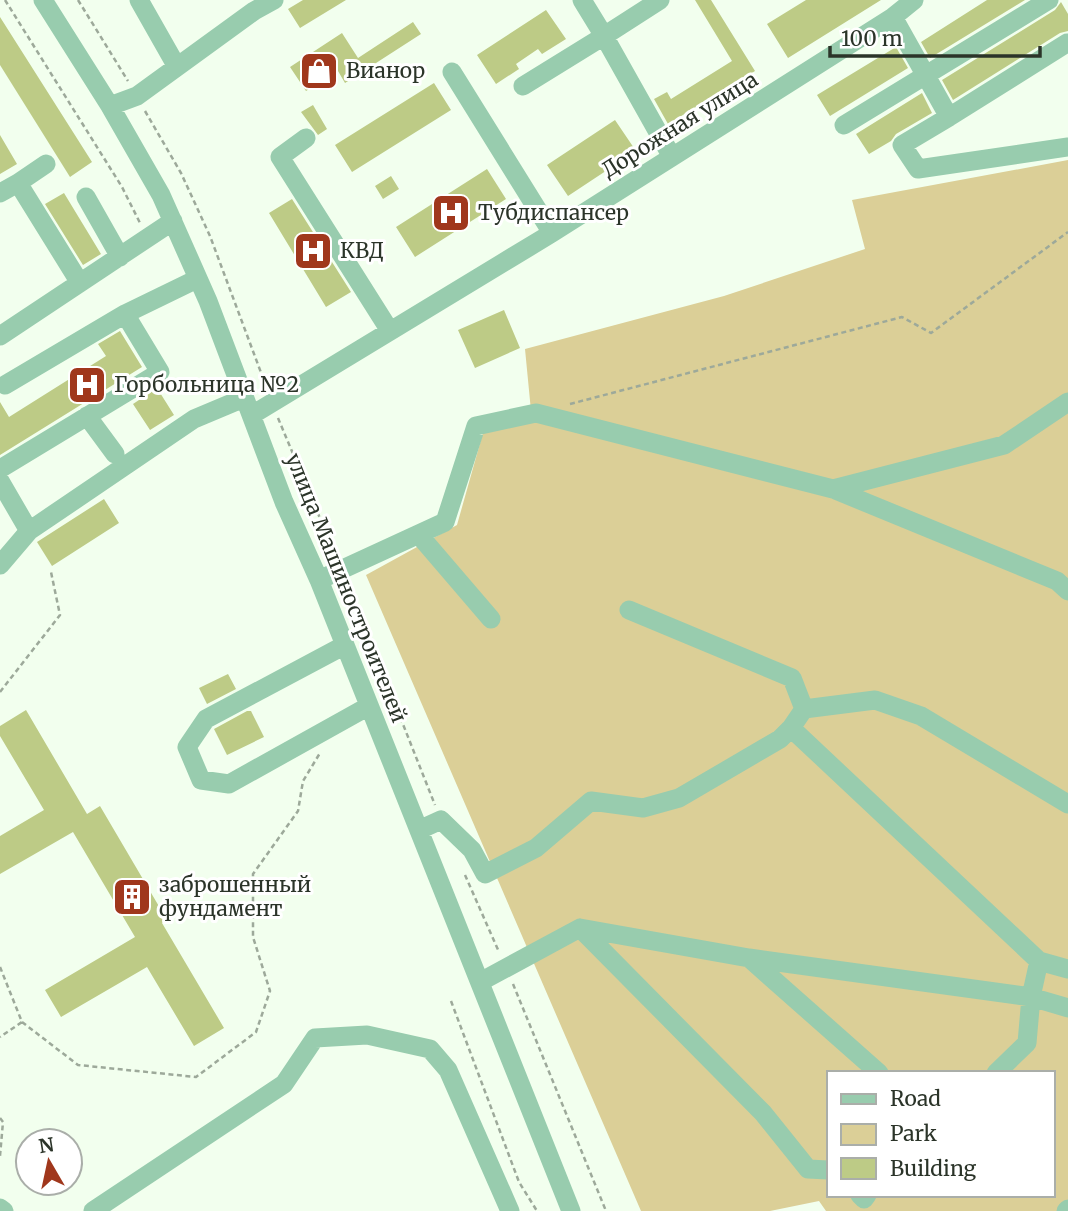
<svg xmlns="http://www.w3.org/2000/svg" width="1068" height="1211" font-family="Merriweather,serif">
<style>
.green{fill:#dbcf97;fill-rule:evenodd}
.building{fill:#bdcb86}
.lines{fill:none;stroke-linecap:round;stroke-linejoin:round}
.path{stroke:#9da99a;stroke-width:2.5;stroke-dasharray:5 3.5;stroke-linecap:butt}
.minor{stroke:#98ccae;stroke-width:19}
.labels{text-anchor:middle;stroke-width:6;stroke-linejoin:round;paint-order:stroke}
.poi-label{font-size:21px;fill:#2b3429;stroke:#fff;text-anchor:start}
.street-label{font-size:21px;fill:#2b3429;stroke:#fff}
</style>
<rect width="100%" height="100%" fill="#f2ffee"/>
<!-- green -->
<path class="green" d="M1068 160V1211H826L819 1201 770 1211H641L366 575 457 525 486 422 531 411 525 349 724 296 865 249 852 200ZM828 1073H1052V1195H828Z"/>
<!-- building -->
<path class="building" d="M303 0H346L300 28 288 9Z
M695 0H711L755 71 668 124 654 99 667 92 671 99 732 61Z
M806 0H881L788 58 767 24Z
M987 0H1025L930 58 921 42Z
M1061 2 1068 14V31L1060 33 953 100 942 80 1055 10Z
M546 10 566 39 542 54 538 49 516 64 519 69 496 84 477 55Z
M0 17 92 162 70 177 0 65Z
M413 22 421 34 345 83 338 71 306 91 290 67 342 33 358 58Z
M896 47 908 68 830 116 817 95Z
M434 83 451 110 352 172 335 145Z
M922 93 932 113 896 134 891 141 869 154 856 134Z
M313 105 327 129 318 135 301 112Z
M615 120 636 151 568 196 547 165Z
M0 135 17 164 0 174Z
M487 169 506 199 415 257 396 227Z
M391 176 399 189 383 199 375 186Z
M64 193 101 254 83 265 45 204Z
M292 199 351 292 326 307 269 213Z
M504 310 520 348 475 368 458 330Z
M120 331 142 367 0 455V402L9 417 106 356 98 344Z
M157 388 174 415 150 430 133 404Z
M104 499 119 523 52 566 37 542Z
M228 674 236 689 207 704 199 688Z
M26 710 87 814 100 806 167 920 162 923 224 1028 194 1046 147 967 61 1017 45 990 135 937 73 832 0 874V836L44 810 0 736V726Z
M247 711H251L264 737 227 755 214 729Z"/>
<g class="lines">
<!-- path -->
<path class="path" d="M5 0 122 187 141 225
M78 0 128 81
M145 111 181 173 210 236 266 386
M570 404 902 317 931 333 1068 232
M278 418 335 554
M347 583 435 805
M0 692 60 615 51 572
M465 875 499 952
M0 967 22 1022 0 1037
M513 984 606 1211
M451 1001 519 1182 537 1211
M22 1022 78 1065 196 1077 256 1032 270 991 253 937V874L298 811 303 781 320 753
M0 1118 3 1122 0 1156"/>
<!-- minor -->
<path class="minor" d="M43 0 110 106 161 195 208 301 284 502 319 580 571 1211
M139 0 177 67
M660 0 604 36 672 157
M893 17 949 117 1067 43
M452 72 552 233
M523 86 604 36 582 0
M110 106 137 96 254 11 274 0
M949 117 902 145 918 169 1068 147
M844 125 1049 0
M306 138 280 157 390 331
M18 183 46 164
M0 193 18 183 80 283
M86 197 120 257
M0 336 173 221
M5 385 125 314 197 279
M252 415 552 233 893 17 914 0
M87 416 115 454
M0 469 160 372 125 314
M0 481 29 531
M833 489 1004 445 1068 402
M419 535 491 619
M0 565 29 531 194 419 244 398
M319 580 445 522 476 426 536 413 833 489 1057 581 1068 591
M629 610 792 678 804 709
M345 645 206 719 187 747 201 780 229 784 369 706
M419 830 441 820 472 850 485 874 536 848 591 801 643 808 679 798 780 739 791 728 804 709 875 700 921 716 1068 804
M580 928 763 1113 808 1169 828 1170
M749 958 879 1073
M1039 961 1068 969
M480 982 580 928 749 958 1031 997 1039 961 791 728
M996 1073 1027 1043 1031 997 1068 1008
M860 1195 864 1199 867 1195
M0 1208 4 1211
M93 1211 284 1084 315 1038 367 1035 430 1049 448 1070 510 1211
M1066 1211 1068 1209"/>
</g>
<!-- icons -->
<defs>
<symbol id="shop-square" viewBox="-11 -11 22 22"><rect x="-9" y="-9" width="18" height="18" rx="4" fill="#a0371c" stroke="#fff"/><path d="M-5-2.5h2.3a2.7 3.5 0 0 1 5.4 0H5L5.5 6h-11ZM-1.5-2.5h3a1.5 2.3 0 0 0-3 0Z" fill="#fff"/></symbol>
<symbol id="hospital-square" viewBox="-11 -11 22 22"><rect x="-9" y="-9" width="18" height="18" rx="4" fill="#a0371c" stroke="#fff"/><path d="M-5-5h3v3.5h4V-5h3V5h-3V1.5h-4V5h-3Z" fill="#fff"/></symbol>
<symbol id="building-square" viewBox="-11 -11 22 22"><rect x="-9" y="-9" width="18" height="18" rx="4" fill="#a0371c" stroke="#fff"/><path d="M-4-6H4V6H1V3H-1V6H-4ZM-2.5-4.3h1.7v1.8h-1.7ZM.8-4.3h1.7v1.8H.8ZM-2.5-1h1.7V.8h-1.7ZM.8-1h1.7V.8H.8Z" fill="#fff"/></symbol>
</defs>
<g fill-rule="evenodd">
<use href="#shop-square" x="297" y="49" width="44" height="44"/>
<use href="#hospital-square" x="429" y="191" width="44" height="44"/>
<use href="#hospital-square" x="291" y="229" width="44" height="44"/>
<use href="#hospital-square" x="65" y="363" width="44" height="44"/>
<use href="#building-square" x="110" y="875" width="44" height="44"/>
</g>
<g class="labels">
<!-- poi labels -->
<g class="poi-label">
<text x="346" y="78">Вианор</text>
<text x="478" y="220">Тубдиспансер</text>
<text x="340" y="258">КВД</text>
<text x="114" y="392">Горбольница №2</text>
<text x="159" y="892">заброшенный<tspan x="159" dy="24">фундамент</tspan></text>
</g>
<!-- street labels -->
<g class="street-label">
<text transform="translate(680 125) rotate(-32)" y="7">Дорожная улица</text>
<text transform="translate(346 588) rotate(68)" y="7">улица Машиностроителей</text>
</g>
</g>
<!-- legend -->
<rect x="827" y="1071" width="228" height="126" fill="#ffffff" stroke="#aaaea9" stroke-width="2"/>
<rect x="841" y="1094" width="35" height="10" fill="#98ccae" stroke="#aaaea9" stroke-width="2"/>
<text x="890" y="1106" font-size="21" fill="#2b3429">Road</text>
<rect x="841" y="1124" width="35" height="21" fill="#dbcf97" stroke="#aaaea9" stroke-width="2"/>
<text x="890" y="1141" font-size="21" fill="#2b3429">Park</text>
<rect x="841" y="1158" width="35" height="21" fill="#bdcb86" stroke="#aaaea9" stroke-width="2"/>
<text x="890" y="1176" font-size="21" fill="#2b3429">Building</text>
<!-- north arrow -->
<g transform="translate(49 1162) rotate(351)"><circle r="33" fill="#ffffff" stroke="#aaaea9" stroke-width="2"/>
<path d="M0-5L12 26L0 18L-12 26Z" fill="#a0371c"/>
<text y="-10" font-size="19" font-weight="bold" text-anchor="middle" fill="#2b3429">N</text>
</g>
<!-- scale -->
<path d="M830 46v10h210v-10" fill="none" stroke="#2b3429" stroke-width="3.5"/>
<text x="841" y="46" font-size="21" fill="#2b3429" stroke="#ffffff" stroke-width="5" paint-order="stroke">100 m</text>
</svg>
